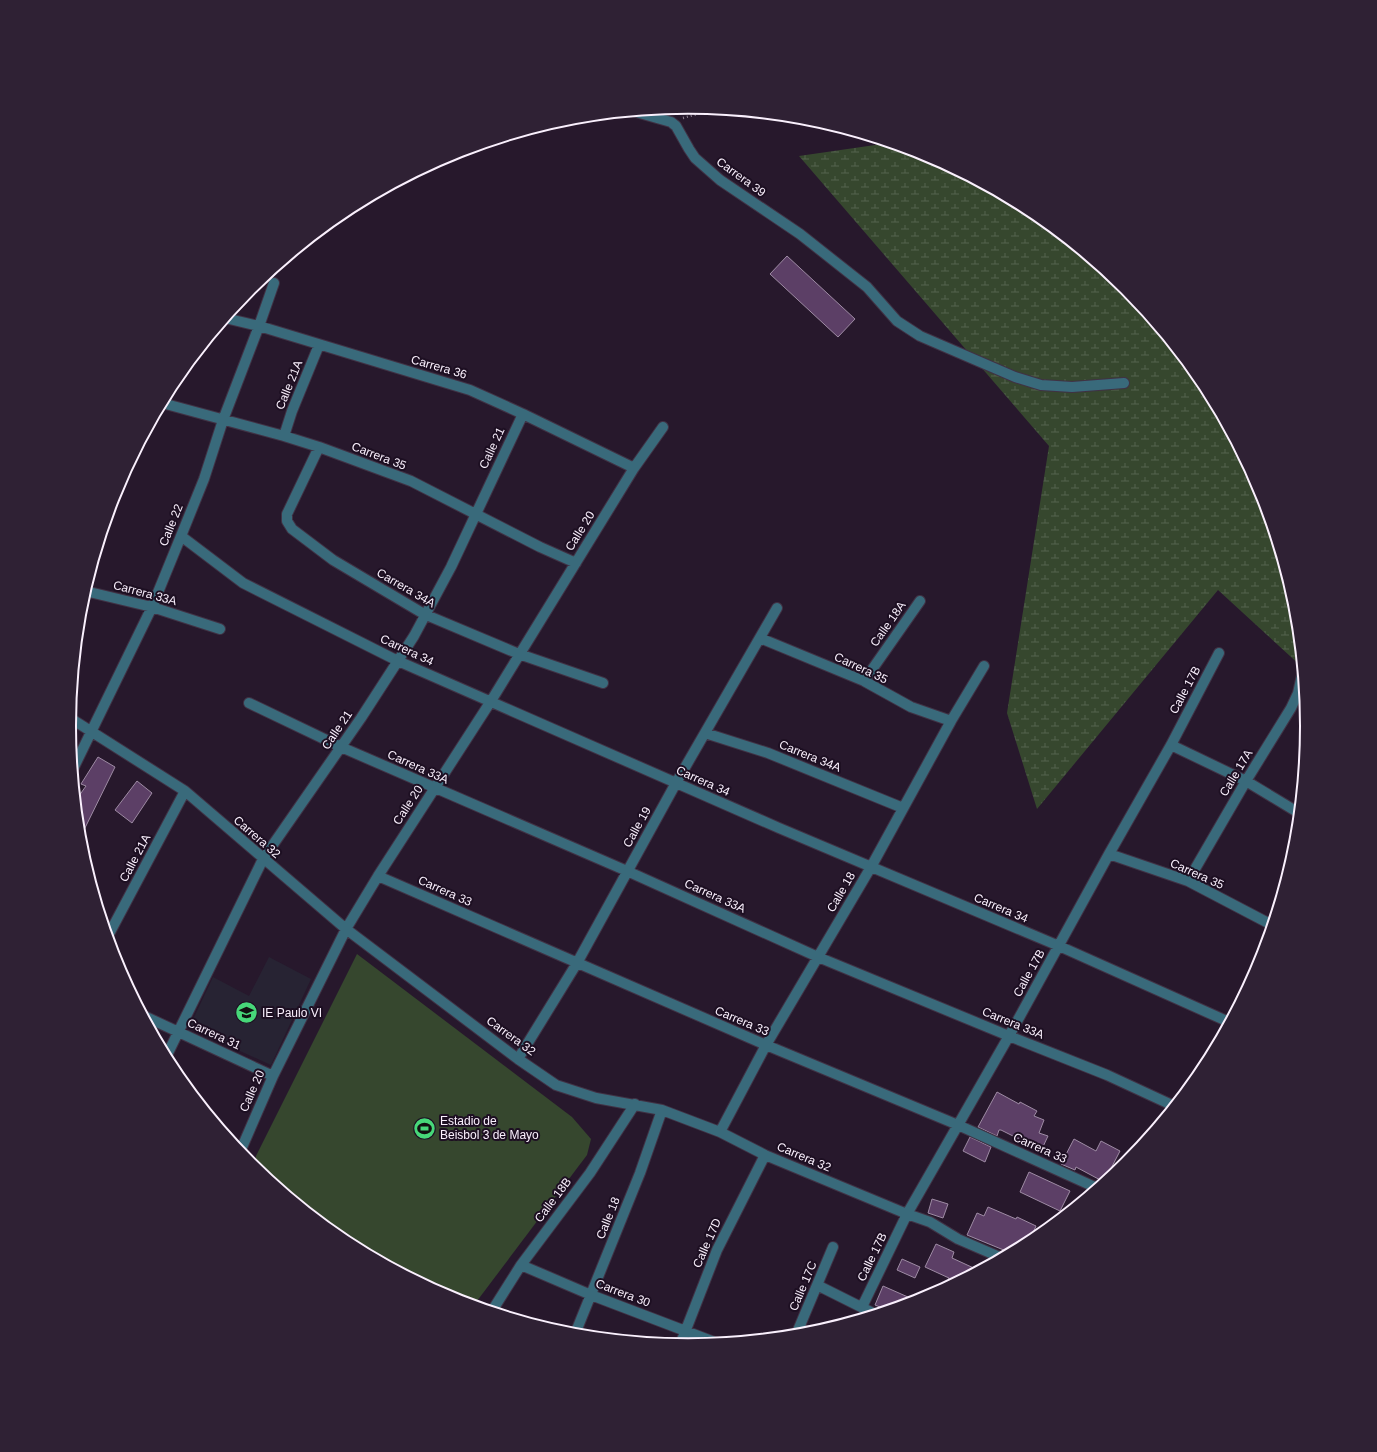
<svg xmlns="http://www.w3.org/2000/svg" width="1377" height="1452" font-family="Arial,sans-serif">
<style>
.education{fill:#272333}
.wetland{fill:url(#wetland-marsh)}
.pitch{fill:#36472e}
.building{fill:#5c3f66;stroke:#9e8ba4}
.lines{fill:none;stroke-linecap:round;stroke-linejoin:round}
.minor-casing{stroke:#403245;stroke-width:12}
.path{stroke:#8e8292;stroke-width:2.5;stroke-dasharray:1 3;stroke-linecap:butt}
.minor{stroke:#396a7b;stroke-width:10}
.labels{text-anchor:middle;stroke-width:4;stroke-linejoin:round;paint-order:stroke}
.street-label{font-size:12px;fill:#faf0fd;stroke:#1d0f22}
.poi-label{font-size:12px;fill:#faf0fd;stroke:#1d0f22;text-anchor:start}
.rim{fill:none;stroke:#faf0fd;stroke-width:2}
</style>
<defs>
<pattern id="wetland-marsh" width="20" height="14" patternUnits="userSpaceOnUse"><rect width="20" height="14" fill="#36472e"/><path d="M1 5h8M5 5V1M11 12h8M15 12V8" fill="none" stroke="#54624d"/></pattern>
</defs>
<rect width="100%" height="100%" fill="#27182c"/>
<!-- education -->
<path class="education" d="M269 957 311 979 271 1065 189 1028 213 977 249 996Z"/>
<!-- wetland -->
<path class="wetland" d="M889 143 926 154 1033 211 1127 288 1204 382 1261 489 1296 605 1302 667 1218 590 1037 809 1007 713 1049 446 799 156Z"/>
<!-- pitch -->
<path class="pitch" d="M357 954 572 1117 591 1139 587 1155 474 1305 451 1298 344 1241 255 1167 256 1156Z"/>
<!-- building -->
<path class="building" d="M787 256 855 319 838 337 770 274Z
M98 757 115 767 80 838 76 800 86 786 81 784Z
M137 781 152 793 132 823 115 810Z
M997 1092 1019 1104 1020 1102 1037 1111 1034 1116 1044 1120 1039 1133 1048 1136 1041 1151 1024 1144 1025 1142 1001 1130H999L997 1136 978 1127Z
M970 1137 991 1147 985 1162 963 1151Z
M1074 1139 1096 1151 1101 1141 1120 1151 1104 1182 1076 1167 1075 1170 1061 1164Z
M1029 1172 1070 1191 1060 1211 1020 1192Z
M932 1199 948 1204 943 1218 928 1213Z
M988 1207 1016 1219 1017 1217 1036 1226 1028 1244 1011 1253 967 1235 977 1213 984 1216Z
M936 1244 954 1252 952 1258 978 1270 944 1288 949 1278 925 1267Z
M902 1259 920 1267 915 1278 897 1270Z
M883 1286 917 1301 887 1310 875 1305Z"/>
<g class="lines">
<defs>
<path id="minor" d="M636 112 671 122 676 126 689 149 695 158 720 180 800 234 867 287 897 321 920 336 1015 377 1041 385 1072 387 1124 383
M225 318 259 326 470 390 523 414 634 468
M162 403 284 436 319 447 411 481 540 547 576 563
M284 436 292 411 319 345
M319 447 287 514V521L292 529 333 560 424 614 519 654 603 683
M181 536 243 583 398 661 779 828 1059 946 1229 1022
M85 591 152 607 220 629
M760 638 864 681 911 707 951 721
M864 681 920 601
M249 703 341 747 627 871 818 957 1009 1036 1107 1075 1174 1106
M70 718 185 791 346 929 518 1059 556 1085 596 1098 662 1110 720 1132 765 1155 907 1214 930 1222 958 1239 1002 1258
M705 733 768 753 903 808
M1171 745 1246 781 1299 813
M73 769 152 607 181 536 204 479 223 420 259 326 274 283
M1109 854 1188 881 1272 925
M378 876 766 1045 958 1125 1097 1188
M1188 881 1246 781 1291 708 1298 693 1302 675
M108 936 185 791
M144 1016 273 1076
M166 1057 263 859 361 718 414 636 451 567 523 414
M518 1059 577 963 676 783 777 608
M720 1132 766 1045 871 867 951 721 984 666
M240 1152 273 1076 346 929 378 876 491 701 634 468 663 427
M521 1265 591 1295 717 1343
M817 1285 875 1314
M862 1307 907 1214 1009 1036 1109 854 1171 745 1219 653
M492 1311 521 1265 590 1173 635 1104
M575 1334 640 1173 662 1110
M796 1335 833 1247
M680 1345 717 1250 765 1155"/>
</defs>
<!-- minor casing -->
<use href="#minor" class="minor-casing"/>
<!-- path -->
<path class="path" d="M683 118 715 109"/>
<!-- minor -->
<use href="#minor" class="minor"/>
</g>
<!-- icons -->
<defs>
<symbol id="school-disc" viewBox="-11 -11 22 22"><circle r="9.5" fill="#47d779" stroke="#1d0f22"/><path d="M0-5L7-2L0 1L-7-2ZM-4 1L0 2.5L4 1V4Q0 6-4 4Z" fill="#111"/></symbol>
<symbol id="stadium-disc" viewBox="-11 -11 22 22"><circle r="9.5" fill="#47d779" stroke="#1d0f22"/><path d="M0-5a6.5 5 0 1 0 0 10a6.5 5 0 1 0 0-10ZM-3.5-1.8h7v3.6h-7Z" fill="#111"/></symbol>
</defs>
<g fill-rule="evenodd">
<use href="#school-disc" x="234" y="1000" width="25" height="25"/>
<use href="#stadium-disc" x="412" y="1116" width="25" height="25"/>
</g>
<g class="labels">
<!-- street labels -->
<g class="street-label">
<text transform="translate(741 177) rotate(36)" y="4">Carrera 39</text>
<text transform="translate(439 367) rotate(16)" y="4">Carrera 36</text>
<text transform="translate(289 385) rotate(-68)" y="4">Calle 21A</text>
<text transform="translate(492 448) rotate(-65)" y="4">Calle 21</text>
<text transform="translate(379 456) rotate(21)" y="4">Carrera 35</text>
<text transform="translate(171 525) rotate(-68)" y="4">Calle 22</text>
<text transform="translate(580 531) rotate(-58)" y="4">Calle 20</text>
<text transform="translate(406 588) rotate(30)" y="4">Carrera 34A</text>
<text transform="translate(145 593) rotate(15)" y="4">Carrera 33A</text>
<text transform="translate(888 624) rotate(-55)" y="4">Calle 18A</text>
<text transform="translate(407 650) rotate(25)" y="4">Carrera 34</text>
<text transform="translate(861 668) rotate(25)" y="4">Carrera 35</text>
<text transform="translate(1185 690) rotate(-62)" y="4">Calle 17B</text>
<text transform="translate(337 730) rotate(-56)" y="4">Calle 21</text>
<text transform="translate(810 756) rotate(22)" y="4">Carrera 34A</text>
<text transform="translate(418 767) rotate(24)" y="4">Carrera 33A</text>
<text transform="translate(1236 773) rotate(-59)" y="4">Calle 17A</text>
<text transform="translate(703 781) rotate(24)" y="4">Carrera 34</text>
<text transform="translate(408 805) rotate(-57)" y="4">Calle 20</text>
<text transform="translate(637 827) rotate(-61)" y="4">Calle 19</text>
<text transform="translate(257 837) rotate(41)" y="4">Carrera 32</text>
<text transform="translate(135 858) rotate(-62)" y="4">Calle 21A</text>
<text transform="translate(1197 874) rotate(24)" y="4">Carrera 35</text>
<text transform="translate(445 891) rotate(24)" y="4">Carrera 33</text>
<text transform="translate(841 892) rotate(-60)" y="4">Calle 18</text>
<text transform="translate(715 896) rotate(24)" y="4">Carrera 33A</text>
<text transform="translate(1001 908) rotate(23)" y="4">Carrera 34</text>
<text transform="translate(1029 973) rotate(-61)" y="4">Calle 17B</text>
<text transform="translate(742 1021) rotate(23)" y="4">Carrera 33</text>
<text transform="translate(1013 1023) rotate(22)" y="4">Carrera 33A</text>
<text transform="translate(214 1034) rotate(25)" y="4">Carrera 31</text>
<text transform="translate(511 1036) rotate(36)" y="4">Carrera 32</text>
<text transform="translate(252 1091) rotate(-66)" y="4">Calle 20</text>
<text transform="translate(1040 1148) rotate(24)" y="4">Carrera 33</text>
<text transform="translate(804 1157) rotate(23)" y="4">Carrera 32</text>
<text transform="translate(553 1200) rotate(-53)" y="4">Calle 18B</text>
<text transform="translate(608 1218) rotate(-68)" y="4">Calle 18</text>
<text transform="translate(707 1243) rotate(-66)" y="4">Calle 17D</text>
<text transform="translate(872 1257) rotate(-64)" y="4">Calle 17B</text>
<text transform="translate(803 1286) rotate(-67)" y="4">Calle 17C</text>
<text transform="translate(623 1293) rotate(21)" y="4">Carrera 30</text>
</g>
<!-- poi labels -->
<g class="poi-label">
<text x="262" y="1017">IE Paulo VI</text>
<text x="440" y="1125">Estadio de<tspan x="440" dy="14">Beisbol 3 de Mayo</tspan></text>
</g>
</g>
<!-- crop -->
<path d="M0 0H1377V1452H0ZM76 726a612 612 0 1 1 1224 0a612 612 0 1 1-1224 0Z" fill="#2f2134" fill-rule="evenodd"/>
<path class="rim" d="M76 726a612 612 0 1 1 1224 0a612 612 0 1 1-1224 0Z"/>
</svg>
